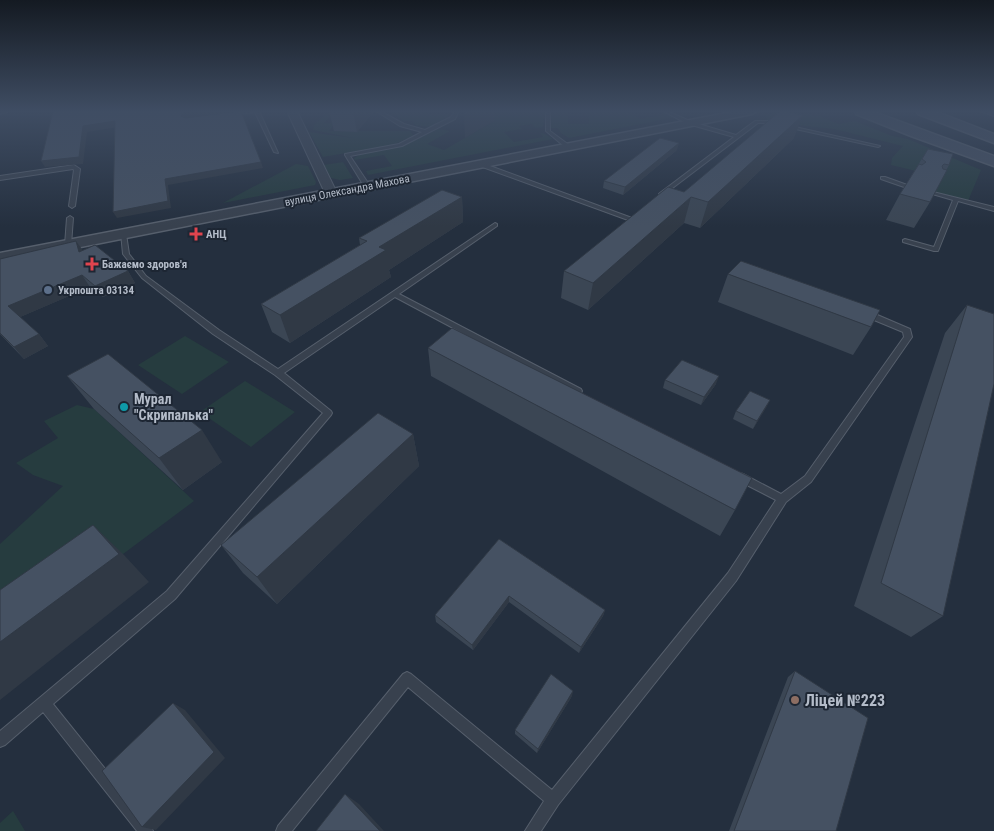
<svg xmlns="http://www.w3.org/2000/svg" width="994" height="831" font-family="'Roboto Condensed',sans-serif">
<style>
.green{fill:#263c3f}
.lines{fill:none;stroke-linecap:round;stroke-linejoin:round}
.service-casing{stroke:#565f6c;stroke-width:2}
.minor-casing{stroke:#565f6c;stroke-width:2}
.tertiary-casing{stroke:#565f6c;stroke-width:3}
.secondary-casing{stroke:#565f6c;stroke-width:3}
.service{fill:#38414e;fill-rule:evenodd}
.minor{fill:#38414e;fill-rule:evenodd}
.tertiary{fill:#38414e;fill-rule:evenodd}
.secondary{fill:#465061;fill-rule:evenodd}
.wall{fill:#3b4654}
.shaded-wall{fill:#303945}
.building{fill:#455162;stroke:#303945}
.health-dot{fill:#e0444e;stroke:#1d2633;stroke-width:2}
.service-dot{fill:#5c6f8a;stroke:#1d2633;stroke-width:2}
.culture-dot{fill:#0f9aa8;stroke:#1d2633;stroke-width:2}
.education-dot{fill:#8d6e63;stroke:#1d2633;stroke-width:2}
.labels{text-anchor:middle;stroke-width:4;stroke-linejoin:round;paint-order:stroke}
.far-street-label{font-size:11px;fill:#b4bcc9;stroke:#1d2633}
.far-poi-label{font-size:11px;font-weight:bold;fill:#b4bcc9;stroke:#1d2633;text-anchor:start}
.poi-label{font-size:14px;font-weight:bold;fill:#b4bcc9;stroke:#1d2633;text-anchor:start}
.near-poi-label{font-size:16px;font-weight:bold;fill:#b4bcc9;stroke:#1d2633;text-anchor:start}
</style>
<rect width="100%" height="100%" fill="#242f3e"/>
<!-- green -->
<path class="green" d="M399 111H430L428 114 450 115 430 127 415 125 413 121H404L391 112Z
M496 111H545L543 127 536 128 531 124 519 126 522 129 504 132 514 142 543 137 540 133 545 134 553 139 368 175 366 171 392 166 384 155 355 160 354 158 361 154 401 147 438 129 450 131 427 144 444 150 491 123Z
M552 111H568V124H589L588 111H628L640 119 664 115 660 112 667 113 676 117 569 138 561 133 558 128H551Z
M781 111 820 116 838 124 855 121 892 136 908 139 981 170 968 201 932 191 916 171 891 165 892 158 903 146 834 129 768 122 765 115Z
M328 112 332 113 324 123H335L329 131H410L414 136 392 145 323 157 309 132 353 138 313 130 314 125Z
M343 162 353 178 340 180 331 178 324 165Z
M296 164 308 166 316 182 315 185 223 203Z
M185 336 229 362 182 394 138 365Z
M245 381 295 412 251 447 200 412Z
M77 405 94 409 194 501 0 646V544L63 486 33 475 16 463 58 438 44 421Z
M13 811 25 831H0V823Z"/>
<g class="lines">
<defs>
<path id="service" d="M5 111H10L0 114V112Z
M248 111H259L278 153 274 152 255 112 232 115 230 114Z
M376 111H380L404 124 425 130 451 117 455 111H459L455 119 402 146 350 156 370 186 367 188 364 186 345 155V154L399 144 422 132 400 126Z
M546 111H550V131L569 145V147H565L546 131Z
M663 111H667L692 122 736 135 755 121H768L880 146 878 147 768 123H758L662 196 659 194 660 193 734 137 688 124Z
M980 111H985L994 114V116Z
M479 162 632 218 633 219 628 220 477 165V163Z
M74 165 80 169 75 206 72 208 69 206 74 170 73 169 0 180V176Z
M881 177H885L910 186 907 188 881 179Z
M929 191 994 207V211L958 201 938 251H934L903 242V240L905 239 934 247 953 200 929 193Z
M70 216 73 218 71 245 68 247 65 245 67 218Z
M495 223 497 224V226L399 294 581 389 582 391 581 393H575L395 297 284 373 331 411 332 413 331 415 175 599 53 704 151 826 153 831H137L43 712 5 745 0 747V731L167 591 323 413 275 375 213 334 142 278 123 254 121 233 126 234 129 254 146 276 219 330 278 369Z
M862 311H868L910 329 912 337 811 482 786 502 736 581 558 805 541 831H525L544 801 408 687 292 831H276L278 826 403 674 407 672 411 674 552 790 728 573 776 500 737 480 735 477 737 474 740 473 743 474 781 494 805 476 904 337 903 332 862 315Z"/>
<path id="minor" d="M287 111H297L337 193 335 196H327L325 193Z"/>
<path id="tertiary" d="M737 111H758L752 114 0 263V253Z"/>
<path id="secondary" d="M855 111H871L994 156V166L911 136 856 114Z
M916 111H934L994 134V143L918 114Z"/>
</defs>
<!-- service casing -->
<use href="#service" class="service-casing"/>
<!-- minor casing -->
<use href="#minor" class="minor-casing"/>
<!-- tertiary casing -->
<use href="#tertiary" class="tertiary-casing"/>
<!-- secondary casing -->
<use href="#secondary" class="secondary-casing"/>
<!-- service -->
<use href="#service" class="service"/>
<!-- minor -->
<use href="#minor" class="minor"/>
<!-- tertiary -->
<use href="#tertiary" class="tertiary"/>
<!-- secondary -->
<use href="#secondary" class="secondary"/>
</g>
<!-- wall -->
<path class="wall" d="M329 111H374L357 132 334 131Z
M794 138 700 228 684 223 588 310 561 298 564 271 684 192Z
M928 149 949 165 930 202 914 228 886 220 900 194Z
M677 150 623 195 603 188 604 181Z
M462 197 463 222 389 270 391 277 290 343 272 332 261 304 360 245 359 238Z
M76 241 82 250 128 271 135 283 103 297 90 287 20 317 39 334 48 346 24 359 0 334V259Z
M728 274 871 327 853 355 718 302Z
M967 305 943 616 911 637 854 606 945 333Z
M428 348 735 510 720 536 431 376Z
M67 376 222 462 183 490 94 409Z
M665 380 716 384 701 405 663 388Z
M770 400 753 429 733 419 736 411Z
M413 434 419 466 277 604 243 573 221 545Z
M499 539 605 610 603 616 579 653 509 602 473 650 436 622 435 615Z
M795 671 836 831H729L788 677Z
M572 696 537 753 515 734V730Z"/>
<!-- shaded-wall -->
<path class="shaded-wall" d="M200 111H239L185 119 181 116 182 113Z
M353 111H374L357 132Z
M472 111H496L494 121 465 138 464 115Z
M803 115 794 138 700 228 708 202Z
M115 121 118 127 87 132 83 164 45 167 41 161 83 126Z
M679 143 677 150 623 195 625 187Z
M261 162 263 168 168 185 171 208 117 218 113 212 165 179Z
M462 197 463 222 389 270 391 277 290 343 280 315 379 247Z
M691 197 684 223 588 310 593 283Z
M76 241 84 252H79Z
M128 271 135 283 103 297 95 286Z
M82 275 90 287 18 318 8 306Z
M39 334 48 346 24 359 14 347Z
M719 376 716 384 701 405 704 397Z
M770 400 766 408 753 429 757 421Z
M202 430 222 462 183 490 159 458Z
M413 434 419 466 277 604 257 577Z
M93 525 124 555 149 582 0 700V642Z
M509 596V602L473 650 472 645Z
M605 610 603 616 579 653 581 647Z
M573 691 572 696 537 753 538 749Z
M173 703 185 710 225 758 156 830 142 827Z
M345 794 359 804 384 831H380Z"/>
<!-- building -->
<path class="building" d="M53 111H200L182 113 181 116 185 118 241 111 261 162 165 179 168 201 113 212 115 121 83 126 79 157 41 161Z
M466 111H472L464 115Z
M780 111H784L803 115 708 202 691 197 593 283 564 271 668 187 684 192Z
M660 138 679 143 625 187 604 181Z
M928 149 953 154 949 165 944 164 942 166 943 169 947 170 930 202 900 194 919 164 922 165 926 162 922 159Z
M442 190 462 197 379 247 386 250 280 315 261 304 367 241 359 238Z
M76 241 79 252 95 245 128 271 95 286 82 275 8 306 39 334 14 347 0 333V259Z
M741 261 880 310 871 327 728 274Z
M967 305 994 314V384L943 616 881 583Z
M452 328 752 478 735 510 428 348Z
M108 354 202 430 159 458 67 376Z
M682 360 719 376 704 397 665 380Z
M750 391 770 400 757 421 736 411Z
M378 413 413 434 257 577 221 545Z
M93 525 119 554 0 642V590Z
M499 539 605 610 581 647 509 596 472 645 435 615Z
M795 671 868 718 836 831H734Z
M551 674 573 691 538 749 515 730Z
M173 703 214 752 142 827 102 771Z
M345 794 380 831H316Z"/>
<!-- sky -->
<linearGradient id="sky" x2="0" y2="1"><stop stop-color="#141a22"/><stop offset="0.49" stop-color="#3f4d63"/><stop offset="1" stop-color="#3f4d63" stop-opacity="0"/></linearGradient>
<rect width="994" height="227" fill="url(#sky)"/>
<!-- markers -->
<g class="health-dot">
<path d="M193.5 226.5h5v5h5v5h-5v5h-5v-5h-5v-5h5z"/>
<path d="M89.5 256.5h5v5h5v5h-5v5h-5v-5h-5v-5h5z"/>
</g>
<circle class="service-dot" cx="48" cy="290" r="5"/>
<circle class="culture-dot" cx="124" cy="407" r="5"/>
<circle class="education-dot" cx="795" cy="700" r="5"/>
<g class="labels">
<!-- far-street labels -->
<g class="far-street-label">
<text transform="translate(347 190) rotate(-11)" y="4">вулиця Олександра Махова</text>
</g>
<!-- far-poi labels -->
<g class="far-poi-label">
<text x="206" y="238">АНЦ</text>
<text x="102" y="268">Бажаємо здоров'я</text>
<text x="58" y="294">Укрпошта 03134</text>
</g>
<!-- poi labels -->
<g class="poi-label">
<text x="134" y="404">Мурал<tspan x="134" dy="16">"Скрипалька"</tspan></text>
</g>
<!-- near-poi labels -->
<g class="near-poi-label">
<text x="805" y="706">Ліцей №223</text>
</g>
</g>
</svg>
